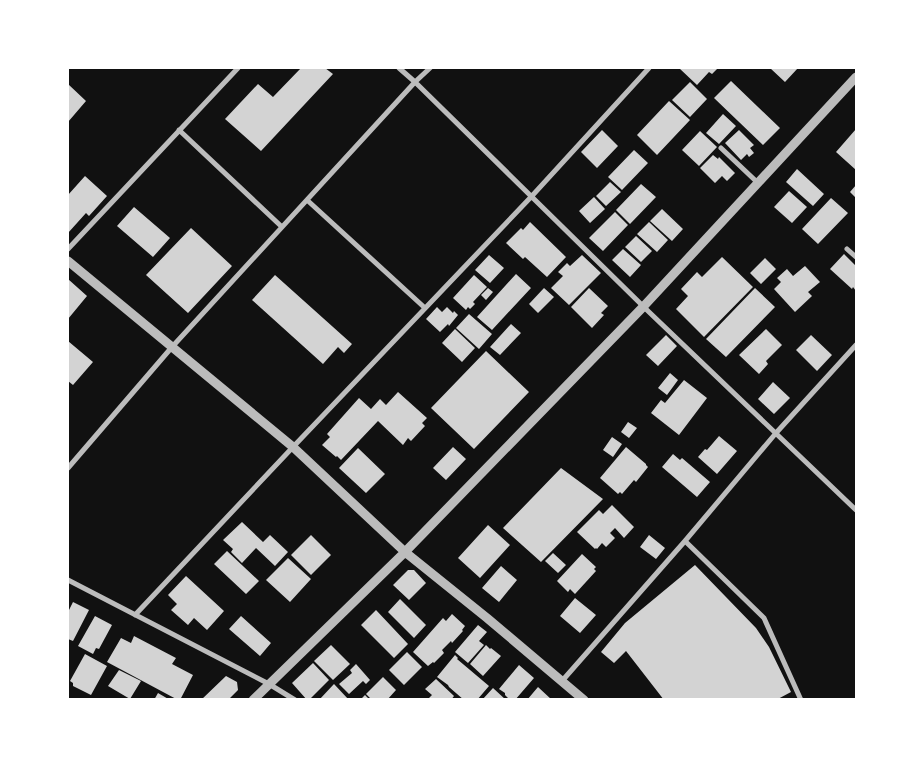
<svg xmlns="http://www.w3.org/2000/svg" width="924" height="767" font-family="'Work Sans',sans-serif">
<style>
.building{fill:#d3d3d3}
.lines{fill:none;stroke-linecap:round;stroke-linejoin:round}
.minor{stroke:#bcbcbc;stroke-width:5}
.tertiary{stroke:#bcbcbc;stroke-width:9}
</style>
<rect width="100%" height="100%" fill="#111"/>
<!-- building -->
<path class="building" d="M301 68H325L333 74 261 151 225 119 258 84 273 97Z
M679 68H718L712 74 709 72 697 85Z
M770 68H798L785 82Z
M731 81 780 128 763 145 714 98Z
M690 82 707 99 690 117 672 100Z
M68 84 86 101 68 122Z
M669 101 690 120 657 155 637 135Z
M723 114 736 126 719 144 706 133Z
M856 129V170L836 152Z
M602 130 618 146 597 168 581 152Z
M739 130 754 145 750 148 754 153 749 157 747 154 741 160 725 143Z
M700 131 717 147 699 166 682 150Z
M634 150 648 163 622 190 608 177Z
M713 155 718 159 719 157 735 173 727 181 722 176 715 183 700 168Z
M797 169 824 194 813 206 786 182Z
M85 176 107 196 89 216 86 213 68 233V195Z
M610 182 621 192 606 206 596 196Z
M641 184 656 197 630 224 616 210Z
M856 185V198L850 192Z
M789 191 807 207 792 223 774 207Z
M594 197 605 209 590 223 579 211Z
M831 198 848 213 818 244 802 229Z
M134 207 170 238 153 257 117 226Z
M662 209 683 229 672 241 650 221Z
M615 212 628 225 603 251 589 238Z
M530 222 566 257 547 277 525 257 523 259 506 243 521 228 523 230Z
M649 222 668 240 657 252 637 234Z
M191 228 232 266 188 313 146 275Z
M636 236 652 251 641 262 625 247Z
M623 249 641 265 630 277 612 260Z
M844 254 856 266V291L853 287 852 289 830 269Z
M489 255 504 268 490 283 475 270Z
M582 255 601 273 569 305 551 288 563 276 558 272 567 263 570 266Z
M722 257 753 287 704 337 676 309 688 296 681 289 697 272 702 277Z
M765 258 776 269 761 284 750 273Z
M805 266 820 282 808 292 812 296 795 312 774 289 781 282 777 278 787 269 793 276Z
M516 274 531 288 492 330 477 317Z
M275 275 352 344 344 353 338 347 323 364 252 300Z
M474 275 487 287 473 302 475 304 470 309 468 307 466 310 453 298Z
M68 279 87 296 68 319Z
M488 288 493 292 486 300 481 295Z
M544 288 554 297 538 313 529 304Z
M589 288 608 306 601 313 604 315 592 328 571 307Z
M755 288 775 307 726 357 706 339Z
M437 307 442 312 447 307 453 313 454 311 458 315 449 326 448 324 440 332 426 319Z
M469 314 492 334 479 349 456 328Z
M511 324 521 333 500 355 490 347Z
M455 329 475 348 462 362 442 343Z
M766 329 782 345 766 361 768 364 759 374 739 355Z
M666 335 677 346 658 366 646 355Z
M811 335 832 355 817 371 796 350Z
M68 341 93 362 73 385 68 381Z
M486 351 529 392 474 449 431 408Z
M670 373 678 380 667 395 658 388Z
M684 380 707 398 679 435 651 413 661 400 665 403Z
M773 382 790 398 774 414 758 399Z
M398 392 427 418 422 423 425 426 411 441 408 438 403 445 378 421 341 460 337 456 336 457 322 445 330 437 327 434 359 398 371 409 380 399 386 405Z
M628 422 637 428 629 438 621 432Z
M719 436 737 451 717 474 698 457 705 449 707 450Z
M612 437 622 444 613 457 603 450Z
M453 447 466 459 446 480 433 468Z
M626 447 646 464V465L648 467 636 482 634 480 622 494 620 492 618 494 600 478Z
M358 448 385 474 366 493 339 468Z
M673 454 680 460 682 458 710 482 697 497 662 467Z
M561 468 603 499 541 562 503 528Z
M612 505 634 527 624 538 615 528 610 533 615 538 606 547 602 543 597 549 596 548 595 549 577 532 599 510 603 514Z
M242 522 263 542 270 535 288 552 275 566 256 548 242 563 231 552 233 549 223 540Z
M488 525 510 545 480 578 458 558Z
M311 535 331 555 311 575 291 555Z
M649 535 665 548 656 559 640 547Z
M227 551 259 581 246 594 214 564Z
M553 553 566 565 558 573 545 561Z
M582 554 596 567 594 569 596 571 575 594 570 589 568 592 557 581Z
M288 558 311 579 290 602 266 580Z
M695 565 756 628 769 647 791 692 776 700H664L626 651 614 663 601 652 625 623Z
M501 566 517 580 499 602 482 588Z
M408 570H414L426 583 409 600 393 585Z
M186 576 224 611 207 630 194 618 188 625 171 610 177 604 168 595Z
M575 598 596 615 580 633 560 616Z
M400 599 426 625 414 638 388 612Z
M73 602 89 610 73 641 68 639V612Z
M376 610 408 644 394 658 361 625Z
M452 614 465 626 462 630 463 631 452 643 451 641 442 650 444 653 434 663 433 662 428 666 413 652 443 618 446 621Z
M95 616 112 625 99 649 96 648 93 654 78 646Z
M241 616 271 643 260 656 229 629Z
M478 625 487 632 479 641 484 645 468 663 455 652Z
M134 636 176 658 172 664 193 675 180 700H178L107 662 121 638 131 643Z
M331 645 350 664 333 680 314 661Z
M486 645 490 649 491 648 501 656 483 676 470 664Z
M407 652 422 667 404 685 389 670Z
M85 654 107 666 91 695 73 686V683L70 681Z
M455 655 458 658 457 659 489 686 477 700H464L449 687 448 685 437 677Z
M313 663 329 680 309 700H307L292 683Z
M356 664 370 680 366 684 363 681 349 694 339 684 352 673 350 670Z
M519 665 534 678 515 700H510L505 695V693L499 689Z
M119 670 141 681 130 699 108 686Z
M226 676 237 682 238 690 228 700H201Z
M383 677 396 690 387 700H372L366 694Z
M436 679 454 696 451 700H427L432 695 425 689Z
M334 684 349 700H319Z
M538 687 552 700H527Z
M493 688 506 700H482Z
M158 693 170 700H154Z
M365 695 370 700H360Z"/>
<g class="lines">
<!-- minor -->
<path class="minor" d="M399 68 415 82 649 312 856 510
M179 130 282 227
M721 148 758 183
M307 200 425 308
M68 249 238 68
M847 249 856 257
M68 468 172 347 415 82 430 68
M685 541 764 618 801 700
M68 580 269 684 295 700
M135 615 293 447 531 197 649 68
M562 681 685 541 776 433 856 345"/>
<!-- tertiary -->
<path class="tertiary" d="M68 261 293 447 405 552 487 618 584 700
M253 700 405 552 643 307 856 77"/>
</g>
<!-- border -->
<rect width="924" height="767" fill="none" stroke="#ffffff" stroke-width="138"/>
</svg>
